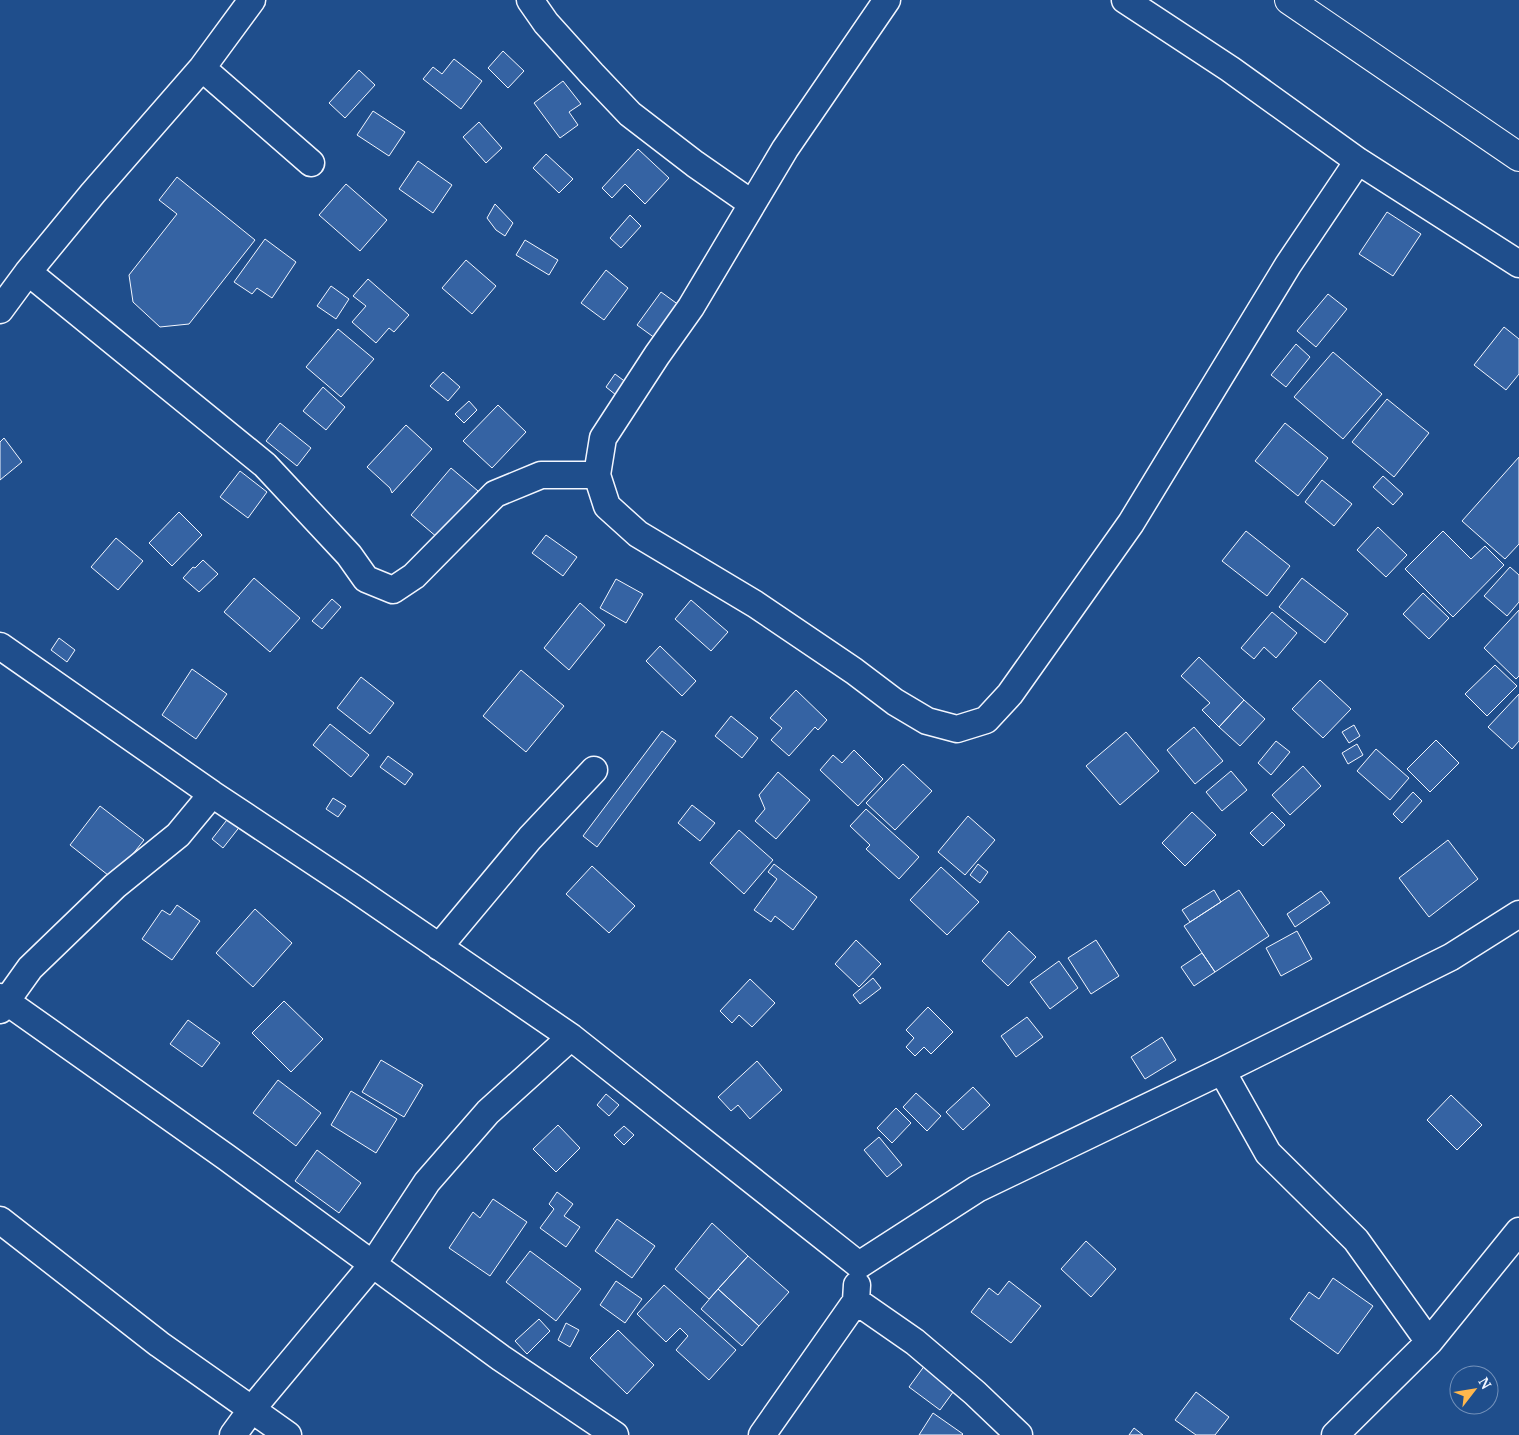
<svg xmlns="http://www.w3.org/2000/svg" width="1519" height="1435" font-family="'PT Serif',serif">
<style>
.building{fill:#3563a3;stroke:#f2f6ff}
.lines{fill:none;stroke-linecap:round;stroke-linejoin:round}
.street-casing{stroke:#f2f6ff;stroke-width:29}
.primary-casing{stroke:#f2f6ff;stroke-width:30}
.street{stroke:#1f4e8c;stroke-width:26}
.primary{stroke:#1f4e8c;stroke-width:28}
</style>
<rect width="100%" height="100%" fill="#1f4e8c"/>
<!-- building -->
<path class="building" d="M503 51 524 71 508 88 488 68Z
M454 59 482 81 461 109 423 79 433 67 442 74Z
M359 70 375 85 345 118 329 103Z
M563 81 581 104 569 112 578 125 560 138 534 103Z
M373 111 405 132 389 156 357 135Z
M479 122 502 148 486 163 463 137Z
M638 149 669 178 645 204 625 184 612 198 602 188Z
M546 154 573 179 559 193 533 168Z
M418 161 452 185 433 213 399 189Z
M177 177 255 240 189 324 160 327 133 302 129 275 177 214 159 200Z
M346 184 387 220 360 251 319 215Z
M495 204 513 223 505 236 496 230 487 218Z
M1387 212 1421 234 1393 276 1359 254Z
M630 215 641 226 621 248 610 238Z
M265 239 296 262 272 298 257 288 252 294 234 282Z
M525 240 558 260 549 275 516 255Z
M466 260 496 286 472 314 442 288Z
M606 270 628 288 604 320 581 303Z
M368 279 409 315 394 332 389 328 376 343 352 322 366 306 353 296Z
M331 286 349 299 336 319 317 306Z
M661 292 683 308 659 341 637 325Z
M1328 294 1347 309 1316 347 1297 331Z
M1504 327 1519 339V374L1506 390 1474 365Z
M338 329 374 359 341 397 306 367Z
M1296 344 1310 357 1286 387 1271 375Z
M1333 352 1382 394 1343 439 1294 397Z
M443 372 460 387 448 401 430 386Z
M615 374 631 386 621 399 606 387Z
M323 387 345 407 326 430 303 411Z
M1387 399 1429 433 1394 477 1352 442Z
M469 401 477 410 464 423 455 414Z
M498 405 526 432 492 468 463 441Z
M280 423 311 448 297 466 266 441Z
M1285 423 1328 458 1298 496 1255 461Z
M406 425 432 449 392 493 390 488 367 467Z
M4 438 22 462 0 480V442Z
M1519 457V544L1505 559 1462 521Z
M451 468 478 491 438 538 411 515Z
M240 471 267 492 248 518 220 497Z
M1383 476 1403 494 1393 505 1373 487Z
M1322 480 1352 504 1334 526 1305 502Z
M179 512 202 535 172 566 149 543Z
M1378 527 1407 555 1386 577 1357 550Z
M1246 531 1290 566 1267 596 1222 561Z
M1443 531 1471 559 1485 546 1504 565 1453 617 1405 569Z
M546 535 577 557 563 576 532 553Z
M116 538 143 561 118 590 91 567Z
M203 560 218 574 199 592 183 578 193 567 195 568Z
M1510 567 1519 575V602L1507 616 1484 596Z
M254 578 300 618 270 652 224 612Z
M1302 578 1348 614 1325 643 1279 607Z
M616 579 643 594 626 623 600 608Z
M1423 593 1449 618 1429 639 1403 614Z
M332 599 341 607 322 629 312 621Z
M691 600 728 632 711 651 675 619Z
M580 603 605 625 569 670 544 648Z
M1519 610V676L1516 679 1484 648Z
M1272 612 1297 633 1276 658 1264 647 1254 659 1241 648Z
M59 638 75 650 67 662 51 650Z
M660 646 696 681 682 696 646 661Z
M1199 657 1244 700 1219 727 1202 710 1210 703 1181 676Z
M1495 665 1517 686 1487 716 1465 694Z
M192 669 227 694 196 739 162 715Z
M521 670 564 706 526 752 483 716Z
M361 677 394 703 370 734 337 708Z
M1320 680 1351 709 1323 738 1292 709Z
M796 690 827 720 818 730 815 727 789 756 771 740 782 728 770 718Z
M1519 694V741L1512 749 1488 727Z
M1244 700 1265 719 1240 746 1219 727Z
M731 716 758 738 742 758 715 736Z
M330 724 369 755 351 777 313 745Z
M1354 725 1360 736 1349 743 1342 732Z
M1194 727 1223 761 1195 784 1167 750Z
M662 731 676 741 597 847 583 836Z
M1126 732 1159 771 1120 805 1086 766Z
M1436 740 1459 763 1430 792 1407 769Z
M1276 741 1290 752 1271 775 1258 763Z
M1357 744 1363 755 1348 764 1342 753Z
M1376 749 1409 778 1390 800 1357 771Z
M854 750 883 779 858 806 820 770 833 755 842 763Z
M388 756 413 774 405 785 380 767Z
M903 764 932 791 895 830 866 803Z
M1303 766 1321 786 1290 815 1272 795Z
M1231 771 1247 790 1222 811 1206 792Z
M778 772 810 800 776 839 755 821 765 809 759 795Z
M1413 792 1422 801 1402 823 1393 814Z
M333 798 346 806 338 817 326 809Z
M692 805 715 823 700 841 678 823Z
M100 806 144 840 113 879 70 845Z
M866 809 919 857 899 879 866 849 870 845 850 826Z
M1192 812 1216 835 1185 866 1162 843Z
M1272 812 1285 825 1263 846 1250 833Z
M230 816 241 825 223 848 212 839Z
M968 816 995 840 965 875 938 852Z
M739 830 773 860 744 894 710 863Z
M1448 840 1478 879 1429 917 1399 878Z
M774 864 817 897 793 930 775 916 771 922 754 910 777 879 768 872Z
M978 864 988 872 980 883 970 875Z
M592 866 635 906 609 933 566 894Z
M941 867 979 902 947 935 910 900Z
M1214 890 1221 902 1190 922 1182 910Z
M1239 890 1269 936 1215 972 1184 926Z
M1321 891 1330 903 1295 927 1287 914Z
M177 905 200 921 172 960 142 939 162 910 170 915Z
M255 909 292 943 253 987 216 953Z
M1009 931 1036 957 1008 986 982 961Z
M1297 931 1312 959 1281 976 1266 948Z
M856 940 881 964 859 987 835 964Z
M1096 940 1119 976 1091 994 1068 958Z
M1202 953 1215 972 1194 986 1181 967Z
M1059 961 1078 988 1050 1009 1030 982Z
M873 978 881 988 860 1004 853 995Z
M750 979 775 1003 752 1027 739 1015 732 1023 720 1011Z
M284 1001 323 1039 291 1072 252 1033Z
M928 1007 953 1032 931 1054 924 1047 915 1056 906 1047 914 1038 906 1030Z
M1027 1017 1043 1037 1016 1057 1001 1036Z
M188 1020 220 1043 202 1067 170 1044Z
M1162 1037 1176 1060 1145 1079 1131 1057Z
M381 1060 423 1085 404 1117 362 1092Z
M757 1061 782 1090 750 1119 738 1105 731 1111 718 1097Z
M278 1080 321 1113 296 1146 253 1113Z
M973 1087 990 1105 963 1130 946 1112Z
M351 1091 397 1119 376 1153 331 1125Z
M916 1093 941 1116 927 1131 903 1107Z
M606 1094 619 1105 609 1116 597 1105Z
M1451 1095 1482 1125 1457 1150 1427 1120Z
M896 1108 911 1123 892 1143 877 1128Z
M558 1125 580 1148 556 1172 533 1149Z
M624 1126 634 1135 624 1145 614 1135Z
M879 1137 902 1165 887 1177 864 1150Z
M317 1150 361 1183 339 1213 295 1181Z
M557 1192 573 1204 564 1216 580 1227 566 1247 540 1228 554 1209 549 1204Z
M493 1199 527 1222 490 1276 449 1248 473 1212 480 1218Z
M617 1219 655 1246 632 1278 595 1251Z
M712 1223 748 1256 709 1299 675 1269Z
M1086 1241 1116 1269 1091 1297 1061 1269Z
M530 1251 581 1289 556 1321 506 1282Z
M748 1256 789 1292 759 1326 718 1289Z
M1333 1278 1373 1306 1338 1354 1290 1319 1309 1292 1319 1299Z
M616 1281 642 1299 625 1323 600 1305Z
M1009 1281 1041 1306 1011 1343 971 1312 989 1288 998 1295Z
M664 1285 736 1350 709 1380 676 1350 688 1336 680 1328 666 1342 637 1314Z
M718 1289 759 1326 742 1346 701 1309Z
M539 1319 550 1331 527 1354 515 1341Z
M566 1323 579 1330 570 1347 558 1340Z
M618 1330 654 1365 627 1394 590 1358Z
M925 1365 956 1388 940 1410 909 1387Z
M1196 1392 1229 1417 1215 1435H1196L1175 1420Z
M933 1413 963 1434 962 1435H919Z
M1134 1428 1143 1435H1129Z"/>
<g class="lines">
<defs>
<path id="street" d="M530 0 546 23 592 74 630 114 695 164 751 203
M887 0 785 149 691 307 657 355 603 438 597 475 607 506 638 534 755 604 854 671 895 702 927 721 957 729 986 720 1010 694 1131 523 1288 265 1358 161
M1125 0 1230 69 1358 161 1519 264
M202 68 311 163
M28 272 265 465 349 555 366 579 393 590 414 576 495 494 541 475H597
M0 310 28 272 93 193 202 68 252 0
M0 646 212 794 352 887 571 1037 859 1265 977 1189 1222 1071 1451 957 1519 914
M439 947 530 838 594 770
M0 997 226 1157 501 1358 615 1435
M0 1010 30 968 115 886 178 835 212 794
M1222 1071 1268 1153 1356 1240 1429 1342
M0 1220 159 1344 288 1435
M856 1301 915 1342 975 1393 1019 1435
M233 1435 252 1409 373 1264 427 1182 488 1112 571 1037
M762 1435 856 1301 857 1285
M1335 1435 1429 1342 1519 1231"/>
<path id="primary" d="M1289 0 1519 157"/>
</defs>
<!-- street casing -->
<use href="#street" class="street-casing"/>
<!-- primary casing -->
<use href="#primary" class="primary-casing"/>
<!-- street -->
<use href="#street" class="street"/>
<!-- primary -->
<use href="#primary" class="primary"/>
</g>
<!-- north arrow -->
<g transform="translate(1474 1390) rotate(59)"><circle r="24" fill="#1f4e8c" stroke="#7391ba"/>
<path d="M0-4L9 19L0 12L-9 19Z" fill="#ffb74d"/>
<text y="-8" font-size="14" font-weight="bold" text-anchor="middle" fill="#f2f6ff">N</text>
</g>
</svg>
